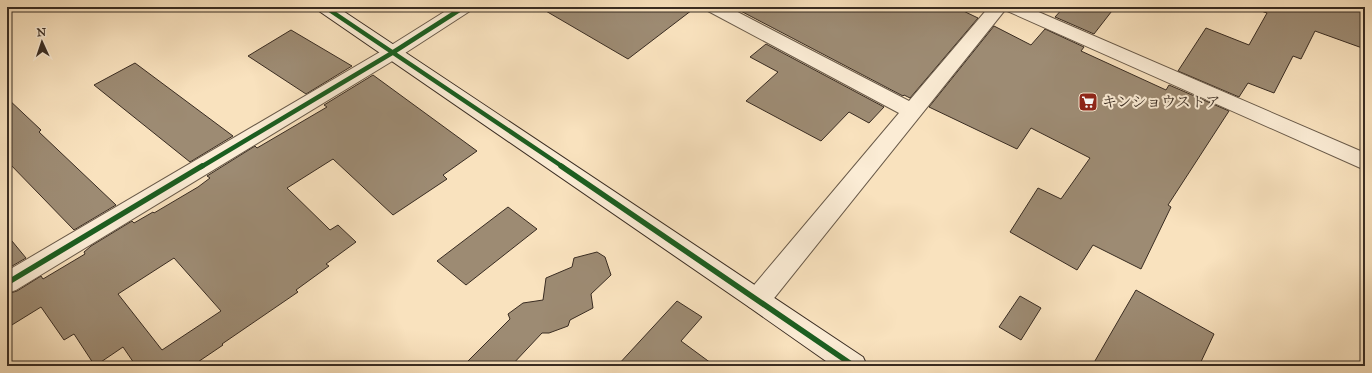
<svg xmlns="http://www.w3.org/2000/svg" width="1372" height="373" font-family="'IM FELL Great Primer','Noto Serif JP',serif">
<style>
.building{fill:#9d8b73;stroke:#392c22;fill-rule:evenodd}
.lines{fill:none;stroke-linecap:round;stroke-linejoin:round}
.street-casing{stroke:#695a49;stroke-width:2}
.secondary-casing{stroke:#392c22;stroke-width:2}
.street{fill:#fbecd5;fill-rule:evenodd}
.secondary{fill:#fbecd5;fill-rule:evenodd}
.cycleway-far1-casing{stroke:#fbecd5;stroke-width:6}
.cycleway-casing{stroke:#fbecd5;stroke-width:8}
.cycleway-far1{stroke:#1b5e20;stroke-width:4.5}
.cycleway{stroke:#1b5e20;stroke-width:5.5}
.labels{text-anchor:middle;stroke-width:4;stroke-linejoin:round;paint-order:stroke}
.poi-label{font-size:15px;fill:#392c22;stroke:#fbecd5;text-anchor:start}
</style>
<rect width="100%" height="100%" fill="#f9e2be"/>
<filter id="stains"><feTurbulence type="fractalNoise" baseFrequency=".005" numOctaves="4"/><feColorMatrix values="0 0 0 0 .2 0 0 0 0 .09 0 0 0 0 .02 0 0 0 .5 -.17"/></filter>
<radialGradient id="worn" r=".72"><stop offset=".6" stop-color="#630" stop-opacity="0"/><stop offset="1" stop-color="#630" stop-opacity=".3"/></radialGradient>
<!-- building -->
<path class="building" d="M539 7H696L628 59Z
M733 7H955L978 18 910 98 904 95 903 96Z
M1064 7H1115L1094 34 1055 17Z
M1259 7H1365V49L1315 31 1301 59 1293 56 1274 93 1248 83 1239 97 1178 71 1206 28 1249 45 1267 13 1258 10Z
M994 26 1031 45 1045 29 1084 47 1081 51 1166 90 1169 85 1229 111 1168 205 1171 207 1141 269 1093 245 1077 270 1010 232 1038 188 1061 199 1090 158 1031 128 1017 149 929 107Z
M291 30 352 66 306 94 248 56Z
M766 44 884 107 869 123 849 112 821 141 746 101 778 72 750 57Z
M135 63 233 136 190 162 94 85Z
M373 75 477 151 443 175 447 179 393 215 333 159 287 188 330 230 338 225 356 242 326 264 329 266 296 290 298 292 222 344 223 345 192 366H136L123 347 95 366 74 334 64 340 41 307 7 328V294L17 291 41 276 43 279 85 254 84 252 91 246 132 221 134 223 153 212 154 213 198 187 210 178 207 176 255 146 257 148 327 107 324 105ZM174 258 221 311 162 350 118 294Z
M7 98 41 130 39 132 116 205 74 230 7 161Z
M508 207 537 229 466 285 437 261Z
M7 235 26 258 7 269Z
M597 252 605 257 611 275 591 294 593 308 570 320 568 326 549 333H542L511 366H463L510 319 508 314 523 303 543 300 546 278 572 267 574 258Z
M1136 290 1214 334 1199 366H1092Z
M1020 296 1041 308 1021 340 999 327Z
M677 301 702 317 681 341 715 366H617Z"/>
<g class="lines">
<defs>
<path id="street" d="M452 7H473L470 11 399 57 16 290 7 293V271L385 49Z
M705 7H728L909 101 989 7H1027L1365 153V170L1005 10 767 307 758 310 749 307 746 299 749 291 899 113 708 11Z"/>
<path id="secondary" d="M316 7H337L863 357 867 366H833L749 307 319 11Z"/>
</defs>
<!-- street casing -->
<use href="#street" class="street-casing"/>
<!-- secondary casing -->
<use href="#secondary" class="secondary-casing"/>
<!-- street -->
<use href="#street" class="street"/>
<!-- secondary -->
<use href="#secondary" class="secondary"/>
<defs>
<path id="cycleway-far1" d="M325 7 563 167
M201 167 392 53 464 7"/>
<path id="cycleway" d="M561 166 854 366
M7 283 202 166"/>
</defs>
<!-- cycleway-far1 casing -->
<use href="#cycleway-far1" class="cycleway-far1-casing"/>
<!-- cycleway casing -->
<use href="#cycleway" class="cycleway-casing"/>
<!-- cycleway-far1 -->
<use href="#cycleway-far1" class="cycleway-far1"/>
<!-- cycleway -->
<use href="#cycleway" class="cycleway"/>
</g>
<!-- icons -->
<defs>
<symbol id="supermarket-square" viewBox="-11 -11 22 22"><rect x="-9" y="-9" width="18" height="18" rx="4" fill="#8f2418" stroke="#fbecd5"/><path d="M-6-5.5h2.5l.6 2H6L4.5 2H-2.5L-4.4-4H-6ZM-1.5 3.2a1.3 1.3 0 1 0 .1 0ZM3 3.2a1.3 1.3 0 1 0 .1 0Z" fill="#fff"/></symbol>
</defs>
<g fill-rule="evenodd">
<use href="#supermarket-square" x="1077" y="91" width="22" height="22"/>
</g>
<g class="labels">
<!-- poi labels -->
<g class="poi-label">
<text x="1102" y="107">キンショウストア</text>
</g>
</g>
<!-- margin -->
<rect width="1372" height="373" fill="none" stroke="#f9e2be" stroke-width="24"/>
<rect x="8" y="8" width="1356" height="357" fill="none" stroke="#392c22" stroke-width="2"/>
<rect x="12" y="12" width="1348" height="349" fill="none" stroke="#392c22"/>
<!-- north arrow -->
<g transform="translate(42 42) rotate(357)" stroke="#fbecd5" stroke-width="3" paint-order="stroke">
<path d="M0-3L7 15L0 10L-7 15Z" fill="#392c22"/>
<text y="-6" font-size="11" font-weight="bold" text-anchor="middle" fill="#392c22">N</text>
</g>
<rect width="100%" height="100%" filter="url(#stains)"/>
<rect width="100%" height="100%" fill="url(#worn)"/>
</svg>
